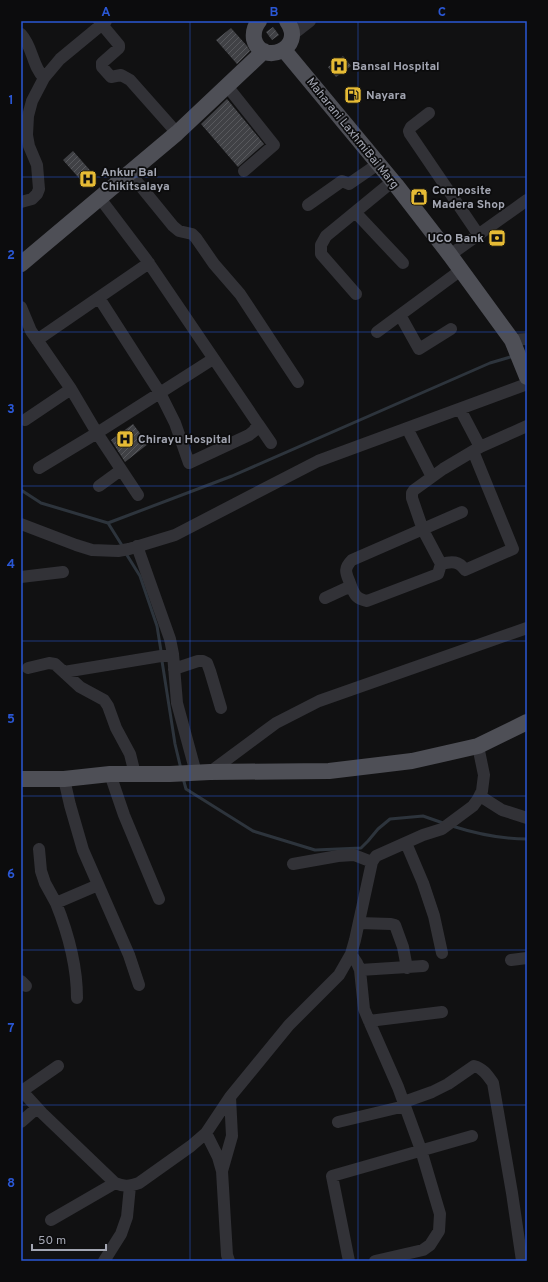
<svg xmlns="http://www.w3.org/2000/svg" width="548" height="1282" font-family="Overpass,sans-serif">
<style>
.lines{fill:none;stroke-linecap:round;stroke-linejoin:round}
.stream{stroke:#2d343c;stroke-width:3}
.building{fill:url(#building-hatch)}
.minor{stroke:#323237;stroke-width:12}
.major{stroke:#4e4f56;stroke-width:16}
.grid{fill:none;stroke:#2a57d4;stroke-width:1;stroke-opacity:0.55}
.labels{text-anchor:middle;stroke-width:3.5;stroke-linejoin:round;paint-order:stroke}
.poi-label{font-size:12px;font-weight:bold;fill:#a3a6b2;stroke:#0c0c0d;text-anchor:start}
.street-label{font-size:12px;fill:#a3a6b2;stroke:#0c0c0d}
.neatline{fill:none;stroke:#2a57d4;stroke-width:1.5}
.grid-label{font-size:13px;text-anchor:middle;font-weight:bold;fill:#2a57d4}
</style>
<defs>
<pattern id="building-hatch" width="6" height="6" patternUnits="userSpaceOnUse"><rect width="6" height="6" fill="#404145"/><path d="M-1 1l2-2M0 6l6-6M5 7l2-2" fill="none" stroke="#58595d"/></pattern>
</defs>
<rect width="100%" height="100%" fill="#111112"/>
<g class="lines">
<!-- stream -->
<path class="stream" d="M21 490 41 503 108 523 232 476 490 363 514 356
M108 523 123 547
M125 552 140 576 157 626 161 651
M162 661 175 744 181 769
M183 778 186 789 253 831 315 850 361 848 368 841 378 829 390 819 423 816 443 823
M452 826C477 834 501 839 527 839"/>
</g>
<!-- building -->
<path class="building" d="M273 27 279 35 272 40 266 32Z
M231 28 247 46 250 51 237 64 216 40Z
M343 56 351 66 336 77 328 67Z
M227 99 264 144 238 167 201 124Z
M73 151 96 177 86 186 63 160Z
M133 424 148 444 125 462 111 440Z"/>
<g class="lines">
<!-- minor -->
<path class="minor" d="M99 21 119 45V48L102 63V67L111 77 121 75 130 80 177 133
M21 34C33 47 32 66 44 78
M292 35 310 21
M227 86 274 145 244 171
M429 113 411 127 409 131 410 134 478 234
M129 172 173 226 179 231 192 234 196 238 214 264 240 294 298 382
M21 202 32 199 37 194 39 189 37 165 29 146 27 135 28 116 32 101 44 78 60 59 106 21
M308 205 342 181 349 184 378 164
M355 212 403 263
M450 255 527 200
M356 294 321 254V245L326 236 393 181
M99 298 160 393 175 423 189 463 249 435 254 431 258 424 146 259 99 197
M21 307 31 331 71 389 97 433 39 468
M451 329 419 349 400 315 461 270
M377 332 400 315
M37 340 149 263
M512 340 527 339
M460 409 480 447
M25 420 71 389
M258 424 271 443
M407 428 432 477
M473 451 513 549 465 570C459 561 452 561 441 564L423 530 412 498V493L414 490 443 469 480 447 527 426
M99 486 121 470
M138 495 97 433 213 359
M21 524 76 545 92 550 118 551 129 549 175 535 318 461 527 384
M137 546 170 639 173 654 177 703 196 773
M21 577 63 572
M351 586C355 595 356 599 367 601L438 574 441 564
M325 598 351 586C347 574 342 570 352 560L462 512
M28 668 49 663 55 664 80 687 104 700 108 706 116 728 130 754 135 774
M174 669 198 661H203L207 663 210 671 221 708
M64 672 173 654
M210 772 276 723 319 701 527 628
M110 774 124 815 159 899
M64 779 70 805 83 850 129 955 139 985
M480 796 502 810 527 818
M406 843 423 883 434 916 442 953
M39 849 41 871 45 883 56 903
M293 864 338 856 354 855 372 862
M359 923 391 924 395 925 403 947 407 968
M351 954 357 963 360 970 364 1009 369 1021 398 1087 421 1150 440 1214 439 1231 430 1245 423 1250 375 1261
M511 960 527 958
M360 970 423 966
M21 981 26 986
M77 998C77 965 68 933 56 903L98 885
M369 1021 442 1012
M21 1090 42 1113 115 1183C124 1187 130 1186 139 1183L191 1146 206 1133 230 1097 289 1025 339 975 351 954 355 940 372 862 376 856 423 835 442 829 473 806 478 799 482 791 484 775 478 746
M22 1091 58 1066
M404 1102 432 1092 448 1084 474 1066C483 1068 488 1076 493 1083L512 1193 522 1261
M21 1122 37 1108
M338 1122 405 1106
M206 1133 218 1157 222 1171 227 1255 229 1261
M222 1171 232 1136 230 1097
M51 1220 115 1183
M104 1261 121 1234 127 1217 130 1186
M349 1261 332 1176 472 1136"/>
<!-- major -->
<path class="major" d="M259 21C255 26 253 32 254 39 261 67 307 49 287 21
M284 50 396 185 450 255 512 340 527 377
M21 264 177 133 264 51
M21 779H64L110 774H170L210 772 329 771 379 765 412 761 478 746 527 722"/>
</g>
<!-- grid -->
<path class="grid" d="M190 21V1261M358 21V1261M21 177H527M21 332H527M21 486H527M21 641H527M21 796H527M21 950H527M21 1105H527"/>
<!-- icons -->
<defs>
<symbol id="hospital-square" viewBox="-11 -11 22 22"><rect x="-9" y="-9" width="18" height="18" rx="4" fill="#e6bb35" stroke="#0c0c0d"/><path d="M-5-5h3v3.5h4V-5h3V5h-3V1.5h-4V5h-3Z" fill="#111"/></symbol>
<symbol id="fuel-square" viewBox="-11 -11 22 22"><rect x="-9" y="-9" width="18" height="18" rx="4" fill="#e6bb35" stroke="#0c0c0d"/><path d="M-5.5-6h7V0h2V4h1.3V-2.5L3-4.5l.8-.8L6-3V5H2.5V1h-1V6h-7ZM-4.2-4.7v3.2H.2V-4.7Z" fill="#111"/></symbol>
<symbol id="shop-square" viewBox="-11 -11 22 22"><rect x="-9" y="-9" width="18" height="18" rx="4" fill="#e6bb35" stroke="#0c0c0d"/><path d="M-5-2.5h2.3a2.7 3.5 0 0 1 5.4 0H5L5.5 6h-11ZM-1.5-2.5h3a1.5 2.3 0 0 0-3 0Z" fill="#111"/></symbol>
<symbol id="bank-square" viewBox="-11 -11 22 22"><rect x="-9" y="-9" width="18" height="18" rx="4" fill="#e6bb35" stroke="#0c0c0d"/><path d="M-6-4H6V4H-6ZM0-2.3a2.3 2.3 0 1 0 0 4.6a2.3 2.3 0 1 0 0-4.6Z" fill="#111"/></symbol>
</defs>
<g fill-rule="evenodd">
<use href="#hospital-square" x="329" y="56" width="20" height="20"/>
<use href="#fuel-square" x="343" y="85" width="20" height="20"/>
<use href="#hospital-square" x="78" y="169" width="20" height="20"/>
<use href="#shop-square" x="409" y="187" width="20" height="20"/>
<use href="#bank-square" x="487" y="228" width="20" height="20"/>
<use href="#hospital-square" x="115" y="429" width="20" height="20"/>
</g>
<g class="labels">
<!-- poi labels -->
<g class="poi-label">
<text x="352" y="70">Bansal Hospital</text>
<text x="366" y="99">Nayara</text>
<text x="101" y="176">Ankur Bal<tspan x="101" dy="14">Chikitsalaya</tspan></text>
<text x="432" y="194">Composite<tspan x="432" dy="14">Madera Shop</tspan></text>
<text x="484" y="242" text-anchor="end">UCO Bank</text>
<text x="138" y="443">Chirayu Hospital</text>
</g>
<!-- street labels -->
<g class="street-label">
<text transform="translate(353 133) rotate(51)" y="4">Maharani LaxhmiBai Marg</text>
</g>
</g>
<!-- border -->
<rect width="548" height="1282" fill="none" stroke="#0c0c0d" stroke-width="44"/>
<!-- scale -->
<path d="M32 1244v6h74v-6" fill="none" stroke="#a3a6b2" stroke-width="2"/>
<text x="38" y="1244" font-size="12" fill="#a3a6b2" stroke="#0c0c0d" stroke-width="3" paint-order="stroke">50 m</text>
<rect x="22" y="22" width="504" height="1238" class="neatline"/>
<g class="grid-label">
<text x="106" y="16">A</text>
<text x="274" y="16">B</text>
<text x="442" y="16">C</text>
<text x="11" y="104">1</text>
<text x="11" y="259">2</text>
<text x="11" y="413">3</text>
<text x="11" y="568">4</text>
<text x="11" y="723">5</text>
<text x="11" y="878">6</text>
<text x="11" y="1032">7</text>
<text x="11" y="1187">8</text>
</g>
</svg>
